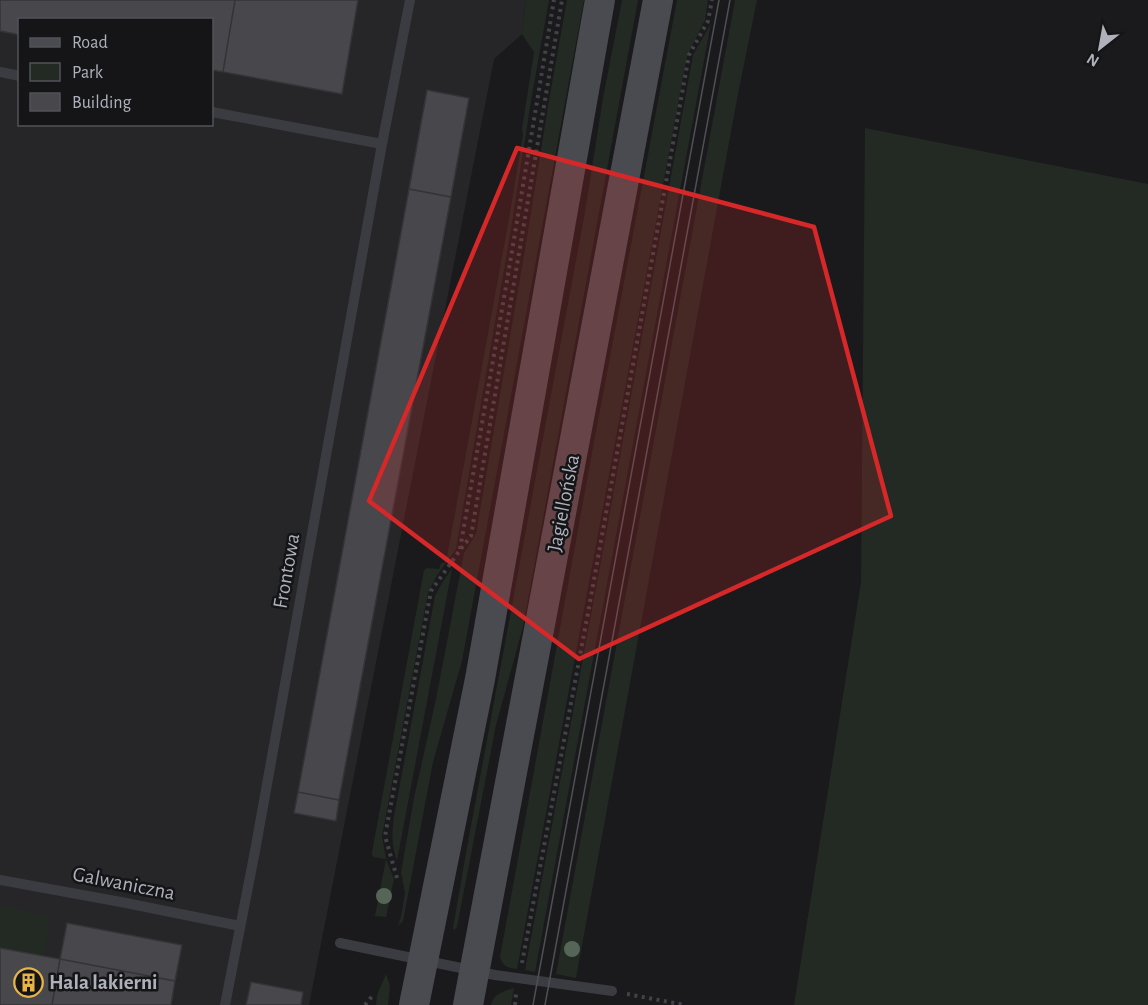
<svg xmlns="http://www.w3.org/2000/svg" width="1148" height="1005" font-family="'Alegreya Sans',sans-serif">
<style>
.built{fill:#262629;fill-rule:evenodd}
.green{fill:#222a23}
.building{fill:#47474c;stroke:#343438;stroke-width:1.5}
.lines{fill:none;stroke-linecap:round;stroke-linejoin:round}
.path{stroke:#424348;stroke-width:4;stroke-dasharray:3 4.5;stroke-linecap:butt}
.service{stroke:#3b3c41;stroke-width:10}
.secondary{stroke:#4a4b51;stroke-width:30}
.tram{stroke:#4f5056;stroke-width:1.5}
.tree{fill:#556658}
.marked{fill:#d62828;fill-opacity:0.2;stroke:#d62828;stroke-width:4.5;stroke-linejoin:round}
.labels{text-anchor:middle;stroke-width:5;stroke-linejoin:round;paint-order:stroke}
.street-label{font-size:21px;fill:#aeb1bb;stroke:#151517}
.poi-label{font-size:21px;font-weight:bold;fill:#aeb1bb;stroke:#151517;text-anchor:start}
</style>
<rect width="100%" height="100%" fill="#1a1a1c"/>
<!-- built -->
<path class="built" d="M0 0H526L522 34 494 59 309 1005H0ZM20 20H212V124H20Z"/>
<!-- green -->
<path class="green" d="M526 0H549L531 101 511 229 456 549 436 577 428 593 382 836 386 859 394 879 386 917 375 916 386 859 374 857 372 855V852L424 570 427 568 439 569 441 563H444L447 557 509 219 523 135 522 129 534 52 522 34Z
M567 0H584L462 661 433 762 404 916 403 921 398 926 401 917 405 893 401 872 414 798 436 699 464 553 476 534 525 250 549 100Z
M622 0H638L523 627 496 725 457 927 454 930 453 928 466 853 585 212 603 98Z
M677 0H708L705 20 687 56 517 969C508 968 503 967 500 957L592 453Z
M735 0H757L737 99 576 978 556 974Z
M711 23 535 972 525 970 602 556 693 55Z
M865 128 1148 184V1005H794L861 582Z
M452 569 397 861C391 842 392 835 394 816L435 596 443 581Z
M0 905 48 916 49 929 43 956 0 948Z
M386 974 390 986 388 1005H376L377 995Z
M514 988 511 1005H491C493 994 504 991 514 988Z"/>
<!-- building -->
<path class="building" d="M0 0H235L223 72 212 70V20H20V35L0 31Z
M235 0H358L342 94 223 72Z
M427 90 469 98 451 197 409 189Z
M409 189 451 197 339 800 298 792Z
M298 792 339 800 336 821 294 813Z
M67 923 182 945 175 981 60 959Z
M0 948 60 959 52 1005H0Z
M60 959 175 981 171 1005H52Z
M251 982 303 992 301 1005H246Z"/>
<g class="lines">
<!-- path -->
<path class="path" d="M460 549 509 269 554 0
M397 878 385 836 431 591 460 550 471 536 562 0
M522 963 588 613 689 55 708 21 712 0
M627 994 685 1005
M365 1005 373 995
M515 1005 516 994"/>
<!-- service -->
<path class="service" d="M0 72 20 76
M212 112 382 144
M0 880 121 902 240 926
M340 943 495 975 612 991
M225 1005 255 851 382 144 410 0"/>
<!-- secondary -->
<path class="secondary" d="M414 1005 480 679 600 0
M468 1005 658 0"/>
<!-- tram -->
<path class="tram" d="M533 1005 719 0
M545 1005 730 0"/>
</g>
<!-- trees -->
<g class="tree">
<circle cx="384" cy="896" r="8"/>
<circle cx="572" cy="949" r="8"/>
</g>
<!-- marked area -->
<path class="marked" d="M517 148 814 227 891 516 579 659 369 501Z"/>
<!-- icons -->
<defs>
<symbol id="building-ring" viewBox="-11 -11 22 22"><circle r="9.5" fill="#151517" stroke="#e7b448" stroke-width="1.5"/><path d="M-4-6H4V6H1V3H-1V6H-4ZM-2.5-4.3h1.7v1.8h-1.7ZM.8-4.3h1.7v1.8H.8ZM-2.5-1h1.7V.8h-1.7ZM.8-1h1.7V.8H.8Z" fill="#e7b448"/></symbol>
</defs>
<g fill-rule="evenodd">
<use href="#building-ring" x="12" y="966" width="33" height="33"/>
</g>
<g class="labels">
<!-- street labels -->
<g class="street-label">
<text transform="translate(563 503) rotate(-79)" y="7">Jagiellońska</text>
<text transform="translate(286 571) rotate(-80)" y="7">Frontowa</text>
<text transform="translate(124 883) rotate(11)" y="7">Galwaniczna</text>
</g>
<!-- poi labels -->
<g class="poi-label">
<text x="49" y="989">Hala lakierni</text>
</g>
</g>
<!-- legend -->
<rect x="18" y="18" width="195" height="108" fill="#151517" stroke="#525359" stroke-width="1.5"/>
<rect x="30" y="38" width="30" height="9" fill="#4a4b51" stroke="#525359" stroke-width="1.5"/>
<text x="72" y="48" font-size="18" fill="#aeb1bb">Road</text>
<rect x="30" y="63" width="30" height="18" fill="#222a23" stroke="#525359" stroke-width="1.5"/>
<text x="72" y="78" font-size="18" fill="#aeb1bb">Park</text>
<rect x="30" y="93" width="30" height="18" fill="#47474c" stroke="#525359" stroke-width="1.5"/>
<text x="72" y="108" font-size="18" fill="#aeb1bb">Building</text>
<!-- north arrow -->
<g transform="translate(1100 48) rotate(211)" stroke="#151517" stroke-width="4.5" paint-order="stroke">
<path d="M0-4.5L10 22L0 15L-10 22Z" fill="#aeb1bb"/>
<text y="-9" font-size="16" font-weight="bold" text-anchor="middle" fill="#aeb1bb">N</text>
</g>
</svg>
